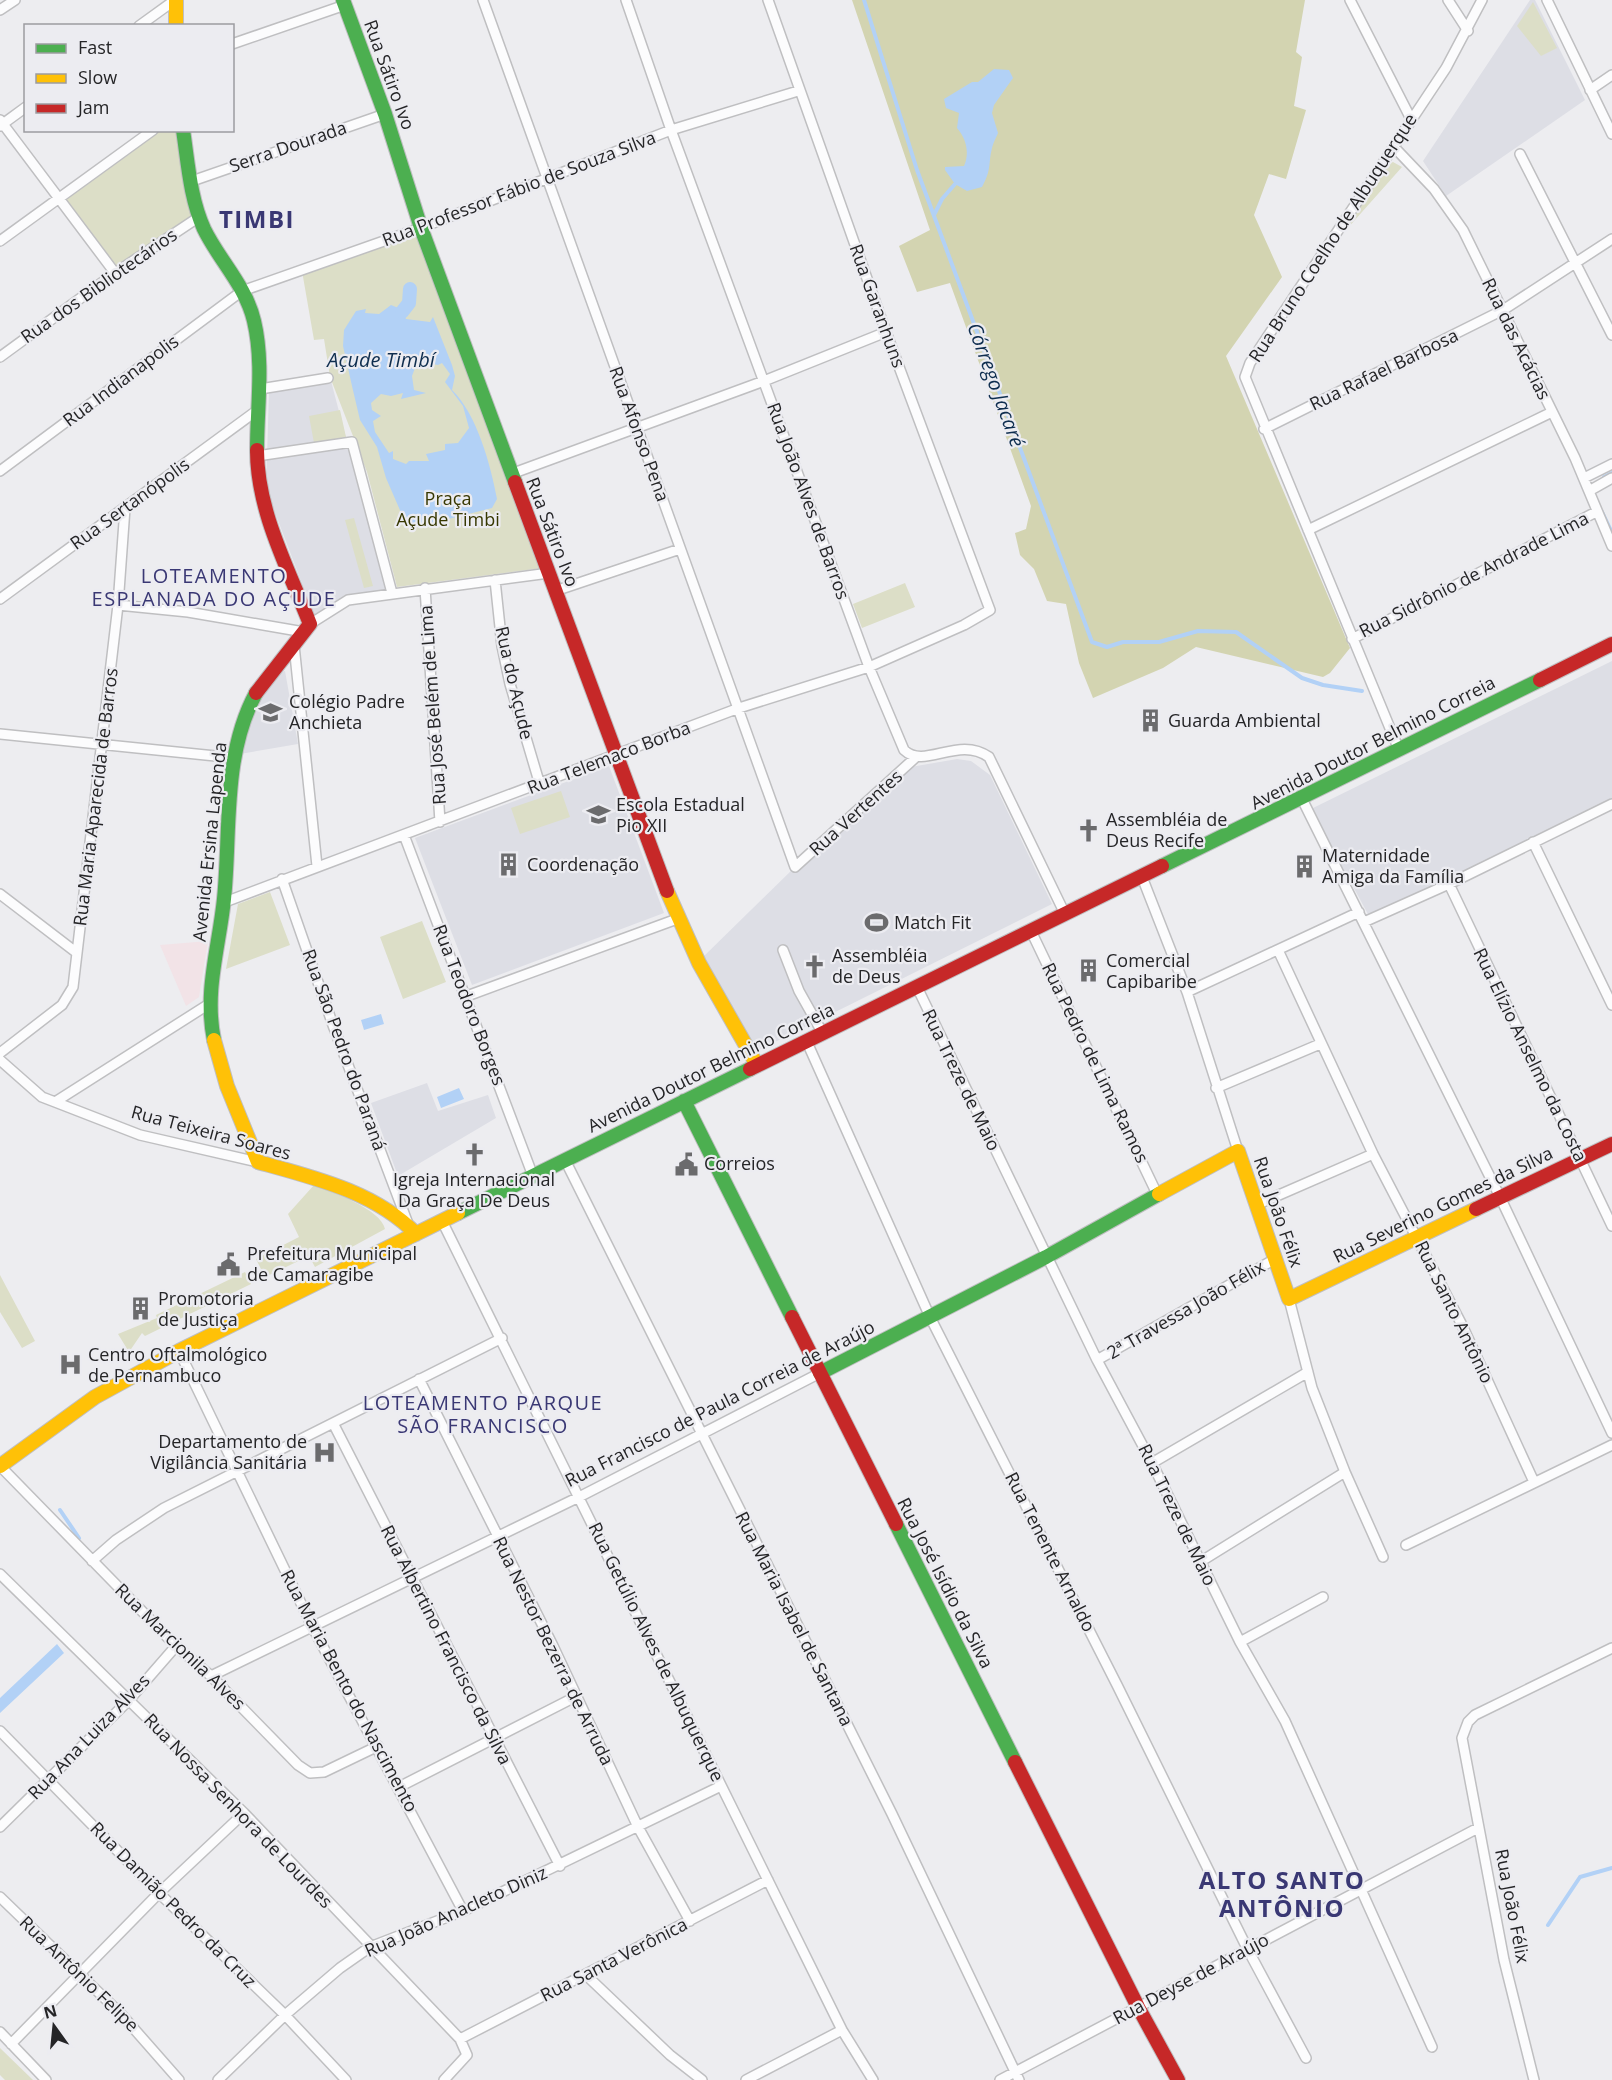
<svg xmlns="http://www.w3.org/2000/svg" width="1612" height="2080" font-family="'Open Sans',sans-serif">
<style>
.built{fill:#dddee5}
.industrial{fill:#f2e3e7}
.green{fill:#dcdec7}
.forest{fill:#d3d4b1}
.water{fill:#b2d1f6;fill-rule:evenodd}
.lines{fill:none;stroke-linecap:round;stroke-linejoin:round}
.stream{stroke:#b2d1f6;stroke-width:4}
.canal{stroke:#b2d1f6;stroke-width:14}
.street-casing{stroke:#bfbfc1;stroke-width:12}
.fast-casing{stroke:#bfbfc1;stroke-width:16}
.slow-casing{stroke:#bfbfc1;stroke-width:16}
.jam-casing{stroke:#bfbfc1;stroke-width:16}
.street{stroke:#fcfcfd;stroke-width:9}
.fast{stroke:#4caf50;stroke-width:14}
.slow{stroke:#ffc107;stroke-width:14}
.jam{stroke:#c62828;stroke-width:14}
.labels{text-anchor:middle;stroke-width:4.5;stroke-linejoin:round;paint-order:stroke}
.street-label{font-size:18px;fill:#252527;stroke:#ececf1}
.park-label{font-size:18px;fill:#373802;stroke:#ececf1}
.poi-label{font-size:18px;fill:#252527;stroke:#ececf1;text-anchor:start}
.water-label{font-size:20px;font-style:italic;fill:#0f2e4f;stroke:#ececf1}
.neighbourhood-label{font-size:20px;letter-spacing:1.5px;fill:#3a3874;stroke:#ececf1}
.district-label{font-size:24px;font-weight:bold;letter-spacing:1.5px;fill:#3a3874;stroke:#ececf1}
</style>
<rect width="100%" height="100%" fill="#ededf0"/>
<!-- built -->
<path class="built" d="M1530 0H1535L1585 100 1446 196 1423 161Z
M331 381 386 590 337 601 314 615 266 489 269 392Z
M1612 661V801L1369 916 1311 809Z
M285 671 298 744 240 754 245 725 274 674Z
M957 759 971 761 990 775 1052 904 755 1052 702 958 795 867 905 768Z
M609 766 664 913 472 985 415 838Z
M427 1083 438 1111 488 1095 496 1118 398 1176 371 1103Z"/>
<!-- industrial -->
<path class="industrial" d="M208 941 199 997 186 1006 160 945Z"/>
<!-- green -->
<path class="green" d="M1533 2 1557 48 1541 56 1517 26Z
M153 131H183L199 217 115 273 59 198Z
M1393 162 1402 167 1346 230 1344 229 1388 164Z
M418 229 542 568 397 587 367 472 330 377 324 339 314 340 302 271Z
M340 410 346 437 314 443 309 416Z
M354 518 373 586 364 588 345 520Z
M905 583 915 607 862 628 853 604Z
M561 791 570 817 520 834 511 808Z
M270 892 290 945 226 969 238 904Z
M422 921 446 982 403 999 380 937Z
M314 1185C332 1192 381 1209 385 1229L315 1267 309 1256 265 1277 256 1259 299 1237 288 1214Z
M245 1272 251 1284 145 1336 142 1333 129 1352 118 1334 157 1318 156 1315Z
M0 1275 35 1341 22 1348 0 1312Z
M0 2048 33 2080H5L0 2075Z"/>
<!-- forest -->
<path class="forest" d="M852 0H1305L1296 52 1302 57 1294 106 1306 110 1286 179 1269 174 1254 215 1282 277 1226 356 1350 648 1330 673 1323 677 1196 647 1163 668 1093 698 1079 663 1066 604 1047 601 1034 569 1020 555 1015 533 1026 529 1031 506 950 283 917 292 899 246 930 230Z"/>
<!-- water -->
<path class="water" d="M994 69 1009 70 1013 78 994 105 992 113 998 133C996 138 993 143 992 148 988 164 992 169 982 187L967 191 955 184 945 170V167L964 166C970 153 966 138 957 128L959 113 946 108 944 99 972 82H978Z
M391 305 401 309 406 319 430 322 433 317 452 365 455 376 452 390C477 414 491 466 497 499L492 508 421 526 406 524 386 478 377 447 360 420 352 386 343 346 344 330 356 311 366 309 365 313 379 314ZM427 363 438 365 442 363 450 374 445 382 463 406 469 428 458 443 445 444V450L426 454 429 461H409L406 464 393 459V451L389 453 375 432 373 421 381 416 372 410 371 403 381 394 391 396 403 393 401 399 426 393 414 390 412 376 415 368Z
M381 1014 384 1024 364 1030 361 1020Z
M459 1088 464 1099 441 1108 437 1097Z
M57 1644 64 1653 0 1713V1698Z"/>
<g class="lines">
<!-- stream -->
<path class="stream" d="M864 0 917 170 1092 642 1107 647 1123 642H1159L1198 631 1236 632 1302 678 1323 685 1362 691
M934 215 942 199 955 184
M1604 477 1612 473
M1602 512 1612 533
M60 1510 79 1538
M1548 1925 1580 1877 1612 1868"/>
<!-- canal -->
<path class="canal" d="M402 312 409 303 410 289"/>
<defs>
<path id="street" d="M483 0 795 867 916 757
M626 0 671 130 869 667 904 750C925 770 958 735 989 757L1065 914
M1350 0 1411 119
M1448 0 1468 31
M1547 0 1612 134
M0 10 15 0
M139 26 175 0
M232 44 345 5
M1590 90 1612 75
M0 120 115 273
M0 126 26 107
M1394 147 1434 189 1463 230 1575 458 1612 546
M1520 154 1612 335
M192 181 385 114
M0 241 153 130
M0 357 115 273 199 217
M260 389 328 378
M1264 429 1503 310 1612 239
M257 456 352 442 392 593
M0 471 242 291 418 229 671 130 798 91
M511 474 764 381 886 332
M1584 478 1612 464
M1589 491 1612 478
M1308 530 1552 412
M495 580 502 646 510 684 540 785
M425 588 440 822
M555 591 680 549
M0 599 259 409
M118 605 188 612 304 632
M310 624 348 600 549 573
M1352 639 1596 512
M294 645 317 866
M0 734 235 758
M1399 750 1245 377 1250 363 1446 68 1482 0
M1302 799 1500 1197 1612 1433
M404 835 533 1176
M1533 842 1612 1005
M1142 877 1187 992 1238 1151
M282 879 334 1028 407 1221
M1449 884 1612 1226
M0 894 77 953
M225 902 739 708 869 667 964 625 990 610 886 332 768 0
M1364 922 1449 884 1612 804
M1031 931 1158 1196
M783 950 799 991 822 1032
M1278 950 1373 1154 1462 1325 1534 1482
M917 987 1097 1360 1152 1463 1240 1642 1285 1721 1432 2047
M1187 992 1359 912
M467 996 677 919
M806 1040 930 1317 1117 1685 1248 1950 1306 2058
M0 1053 62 1005 73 987 118 605 125 508
M0 1060 42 1097 55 1102 140 1135 258 1162
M1216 1088 1320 1044
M55 1102 209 1004
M565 1160 892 1814 1019 2080
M1256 1205 1373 1154
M442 1221 842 2030 873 2080
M1289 1299 1312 1388 1345 1472 1383 1557
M179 1351 312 1626 463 1911
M1097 1360 1275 1259
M419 1379 553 1646 638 1827 690 1921
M333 1423 560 1866
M1152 1463 1308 1372
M0 1466 176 1646 211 1676 298 1765 310 1773 324 1772 378 1746
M1406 1545 1612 1445
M92 1561 116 1540 164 1508 502 1338
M1200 1562 1345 1472
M0 1574 244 1813 460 2039 467 2055 444 2080
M1240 1642 1323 1597
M211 1676 581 1496 820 1373
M0 1731 159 1893 285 2015 346 2080
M399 1787 577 1696
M0 1827 129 1700 176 1646
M0 1897 121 2014 179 2080
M586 1975 670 2055 702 2080
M0 2032 46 2080
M460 2039 768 1880
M11 2044 159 1893 244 1813
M218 2080 285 2015 340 1968 370 1947 463 1911 721 1786
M746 2080 842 2030
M1000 2080 1478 1828
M1534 2080 1504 1960 1462 1738 1468 1722 1475 1715 1612 1648"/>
<path id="fast" d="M343 0 385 114 421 228 515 482
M183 130C188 163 190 198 204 229 219 260 246 286 254 321 264 363 257 407 257 450
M1162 866 1540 680
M214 1040C204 991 219 948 224 899 231 831 222 756 256 693
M684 1101 792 1317
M458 1213 750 1069
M820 1373 1046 1257 1159 1194
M896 1524 1015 1762"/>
<path id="slow" d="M176 0V26
M667 891 699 963 757 1065
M214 1040 227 1086 258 1162C312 1177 376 1192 416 1234
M1159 1194 1238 1151 1289 1299 1476 1209
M0 1466 95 1397 179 1351 458 1213"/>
<path id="jam" d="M515 482 667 891
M1540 680 1612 644
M256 693 310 624C288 568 257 511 257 450
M750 1069 1162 866
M1476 1209 1612 1144
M792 1317 896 1524
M1015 1762 1138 2007 1178 2080"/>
</defs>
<!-- street casing -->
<use href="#street" class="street-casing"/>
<!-- fast casing -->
<use href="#fast" class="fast-casing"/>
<!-- slow casing -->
<use href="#slow" class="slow-casing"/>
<!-- jam casing -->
<use href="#jam" class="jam-casing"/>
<!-- street -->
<use href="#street" class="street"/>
<!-- fast -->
<use href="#fast" class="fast"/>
<!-- slow -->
<use href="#slow" class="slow"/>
<!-- jam -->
<use href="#jam" class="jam"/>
</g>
<!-- icons -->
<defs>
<symbol id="school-bare" viewBox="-9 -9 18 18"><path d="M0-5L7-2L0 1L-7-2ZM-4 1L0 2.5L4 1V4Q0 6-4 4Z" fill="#6b6b6d" stroke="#ececf1" stroke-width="2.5" paint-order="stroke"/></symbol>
<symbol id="building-bare" viewBox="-9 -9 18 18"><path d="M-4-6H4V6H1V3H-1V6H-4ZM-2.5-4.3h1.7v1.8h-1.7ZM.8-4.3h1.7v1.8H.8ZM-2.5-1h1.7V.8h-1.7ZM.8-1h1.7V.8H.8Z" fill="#6b6b6d" stroke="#ececf1" stroke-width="2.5" paint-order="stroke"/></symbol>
<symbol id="church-bare" viewBox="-9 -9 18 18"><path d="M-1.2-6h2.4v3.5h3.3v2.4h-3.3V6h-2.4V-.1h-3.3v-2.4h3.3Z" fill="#6b6b6d" stroke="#ececf1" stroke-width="2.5" paint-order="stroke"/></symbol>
<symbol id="stadium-bare" viewBox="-9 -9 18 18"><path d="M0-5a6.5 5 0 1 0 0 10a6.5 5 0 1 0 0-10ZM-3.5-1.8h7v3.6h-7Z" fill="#6b6b6d" stroke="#ececf1" stroke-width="2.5" paint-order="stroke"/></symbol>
<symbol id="civic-bare" viewBox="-9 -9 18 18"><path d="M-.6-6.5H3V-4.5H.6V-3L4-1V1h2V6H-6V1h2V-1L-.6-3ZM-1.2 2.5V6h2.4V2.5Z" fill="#6b6b6d" stroke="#ececf1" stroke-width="2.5" paint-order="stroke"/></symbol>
<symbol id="hospital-bare" viewBox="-9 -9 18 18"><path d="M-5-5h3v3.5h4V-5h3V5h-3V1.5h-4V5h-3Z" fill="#6b6b6d" stroke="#ececf1" stroke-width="2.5" paint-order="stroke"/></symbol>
</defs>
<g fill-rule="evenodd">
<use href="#school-bare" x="254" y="696" width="33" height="33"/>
<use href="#building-bare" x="1134" y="704" width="33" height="33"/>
<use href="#school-bare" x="582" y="798" width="33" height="33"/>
<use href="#church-bare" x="1072" y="814" width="33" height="33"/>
<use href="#building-bare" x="492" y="848" width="33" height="33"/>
<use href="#building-bare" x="1288" y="850" width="33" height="33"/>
<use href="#stadium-bare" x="860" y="906" width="33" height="33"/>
<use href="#church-bare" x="798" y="950" width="33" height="33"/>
<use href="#building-bare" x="1072" y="954" width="33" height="33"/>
<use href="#church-bare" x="458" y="1138" width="33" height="33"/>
<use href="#civic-bare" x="670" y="1148" width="33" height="33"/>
<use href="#civic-bare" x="212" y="1248" width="33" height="33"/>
<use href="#building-bare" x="124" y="1292" width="33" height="33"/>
<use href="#hospital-bare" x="54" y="1348" width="33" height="33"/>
<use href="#hospital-bare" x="308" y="1436" width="33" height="33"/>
</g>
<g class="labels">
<!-- street labels -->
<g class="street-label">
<text transform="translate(389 75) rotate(70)" y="6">Rua Sátiro Ivo</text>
<text transform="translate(288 147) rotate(-19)" y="6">Serra Dourada</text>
<text transform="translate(519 189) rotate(-21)" y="6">Rua Professor Fábio de Souza Silva</text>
<text transform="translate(1333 238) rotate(-57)" y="6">Rua Bruno Coelho de Albuquerque</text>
<text transform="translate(99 286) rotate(-35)" y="6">Rua dos Bibliotecários</text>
<text transform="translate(877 306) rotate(70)" y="6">Rua Garanhuns</text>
<text transform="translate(1516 339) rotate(64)" y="6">Rua das Acácias</text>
<text transform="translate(1384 370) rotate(-26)" y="6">Rua Rafael Barbosa</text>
<text transform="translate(121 381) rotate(-37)" y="6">Rua Indianapolis</text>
<text transform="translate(639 434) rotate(70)" y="6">Rua Afonso Pena</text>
<text transform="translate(808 501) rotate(70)" y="6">Rua João Alves de Barros</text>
<text transform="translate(130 504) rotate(-36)" y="6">Rua Sertanópolis</text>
<text transform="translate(552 532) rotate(69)" y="6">Rua Sátiro Ivo</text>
<text transform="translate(1474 575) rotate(-27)" y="6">Rua Sidrônio de Andrade Lima</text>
<text transform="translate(514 683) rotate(77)" y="6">Rua do Açude</text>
<text transform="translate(433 705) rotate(-94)" y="6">Rua José Belém de Lima</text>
<text transform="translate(1373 743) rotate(-27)" y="6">Avenida Doutor Belmino Correia</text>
<text transform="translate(609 758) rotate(-21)" y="6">Rua Telemaco Borba</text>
<text transform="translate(96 797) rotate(-83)" y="6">Rua Maria Aparecida de Barros</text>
<text transform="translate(856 813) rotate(-42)" y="6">Rua Vertentes</text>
<text transform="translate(210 842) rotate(-84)" y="6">Avenida Ersina Lapenda</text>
<text transform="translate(469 1005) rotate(69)" y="6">Rua Teodoro Borges</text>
<text transform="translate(344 1050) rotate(70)" y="6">Rua São Pedro do Paraná</text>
<text transform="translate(1530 1055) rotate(64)" y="6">Rua Elízio Anselmo da Costa</text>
<text transform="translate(1095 1063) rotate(64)" y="6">Rua Pedro de Lima Ramos</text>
<text transform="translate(711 1068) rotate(-26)" y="6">Avenida Doutor Belmino Correia</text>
<text transform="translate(961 1080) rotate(64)" y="6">Rua Treze de Maio</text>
<text transform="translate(211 1133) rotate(15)" y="6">Rua Teixeira Soares</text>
<text transform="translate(1443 1205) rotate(-26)" y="6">Rua Severino Gomes da Silva</text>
<text transform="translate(1278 1212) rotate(71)" y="6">Rua João Félix</text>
<text transform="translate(1186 1310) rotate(-30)" y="6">2ª Travessa João Félix</text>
<text transform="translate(1454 1312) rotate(64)" y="6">Rua Santo Antônio</text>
<text transform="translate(720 1404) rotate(-27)" y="6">Rua Francisco de Paula Correia de Araújo</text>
<text transform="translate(1177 1515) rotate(64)" y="6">Rua Treze de Maio</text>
<text transform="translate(1050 1552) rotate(63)" y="6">Rua Tenente Arnaldo</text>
<text transform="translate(945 1583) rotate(63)" y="6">Rua José Isídio da Silva</text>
<text transform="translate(794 1619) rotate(63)" y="6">Rua Maria Isabel de Santana</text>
<text transform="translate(446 1645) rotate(63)" y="6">Rua Albertino Francisco da Silva</text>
<text transform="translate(180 1647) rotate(44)" y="6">Rua Marcionila Alves</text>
<text transform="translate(553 1651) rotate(64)" y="6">Rua Nestor Bezerra de Arruda</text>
<text transform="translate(656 1652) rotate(64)" y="6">Rua Getúlio Alves de Albuquerque</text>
<text transform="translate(349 1691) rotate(62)" y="6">Rua Maria Bento do Nascimento</text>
<text transform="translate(89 1737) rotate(-46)" y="6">Rua Ana Luiza Alves</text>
<text transform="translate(238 1811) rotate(46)" y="6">Rua Nossa Senhora de Lourdes</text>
<text transform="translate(173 1905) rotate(45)" y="6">Rua Damião Pedro da Cruz</text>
<text transform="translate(1512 1906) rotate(79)" y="6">Rua João Félix</text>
<text transform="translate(456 1912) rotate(-24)" y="6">Rua João Anacleto Diniz</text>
<text transform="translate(614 1960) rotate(-27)" y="6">Rua Santa Verônica</text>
<text transform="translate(79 1974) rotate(44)" y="6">Rua Antônio Felipe</text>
<text transform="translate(1191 1979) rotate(-28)" y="6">Rua Deyse de Araújo</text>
</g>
<!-- park labels -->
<g class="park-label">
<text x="448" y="505">Praça<tspan x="448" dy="21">Açude Timbi</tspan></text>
</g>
<!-- poi labels -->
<g class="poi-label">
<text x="289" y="708">Colégio Padre<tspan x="289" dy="21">Anchieta</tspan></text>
<text x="1168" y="727">Guarda Ambiental</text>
<text x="616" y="811">Escola Estadual<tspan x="616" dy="21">Pio XII</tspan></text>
<text x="1106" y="826">Assembléia de<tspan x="1106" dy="21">Deus Recife</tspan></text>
<text x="1322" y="862">Maternidade<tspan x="1322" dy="21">Amiga da Família</tspan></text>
<text x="527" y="871">Coordenação</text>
<text x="894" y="929">Match Fit</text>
<text x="832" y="962">Assembléia<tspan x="832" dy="21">de Deus</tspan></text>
<text x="1106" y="967">Comercial<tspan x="1106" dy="21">Capibaribe</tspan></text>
<text x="704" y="1170">Correios</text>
<text x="474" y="1186" text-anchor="middle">Igreja Internacional<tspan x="474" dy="21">Da Graça De Deus</tspan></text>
<text x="247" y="1260">Prefeitura Municipal<tspan x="247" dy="21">de Camaragibe</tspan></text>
<text x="158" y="1305">Promotoria<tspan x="158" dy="21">de Justiça</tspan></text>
<text x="88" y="1361">Centro Oftalmológico<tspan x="88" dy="21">de Pernambuco</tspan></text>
<text x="307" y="1448" text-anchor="end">Departamento de<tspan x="307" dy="21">Vigilância Sanitária</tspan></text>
</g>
<!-- water labels -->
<g class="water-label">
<text x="381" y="367">Açude Timbí</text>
<text transform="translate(996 385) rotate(70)" y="7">Córrego Jacaré</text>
</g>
<!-- neighbourhood labels -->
<g class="neighbourhood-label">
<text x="214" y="583">LOTEAMENTO<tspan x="214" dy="23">ESPLANADA DO AÇUDE</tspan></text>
<text x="483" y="1410">LOTEAMENTO PARQUE<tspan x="483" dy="23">SÃO FRANCISCO</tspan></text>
</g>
<!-- district labels -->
<g class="district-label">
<text x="257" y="228">TIMBI</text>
<text x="1282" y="1889">ALTO SANTO<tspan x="1282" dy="28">ANTÔNIO</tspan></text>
</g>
</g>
<!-- legend -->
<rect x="24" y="24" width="210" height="108" fill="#ececf1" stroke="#9c9ca0" stroke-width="1.5"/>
<rect x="36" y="44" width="30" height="9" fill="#4caf50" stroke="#9c9ca0" stroke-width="1.5"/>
<text x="78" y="54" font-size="18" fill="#252527">Fast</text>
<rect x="36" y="74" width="30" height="9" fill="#ffc107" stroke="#9c9ca0" stroke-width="1.5"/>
<text x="78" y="84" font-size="18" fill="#252527">Slow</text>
<rect x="36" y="104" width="30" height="9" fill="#c62828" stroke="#9c9ca0" stroke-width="1.5"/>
<text x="78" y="114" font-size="18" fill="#252527">Jam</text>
<!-- north arrow -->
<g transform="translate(54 2026) rotate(345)" stroke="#ececf1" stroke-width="4.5" paint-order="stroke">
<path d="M0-4.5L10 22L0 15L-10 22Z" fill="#252527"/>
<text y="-9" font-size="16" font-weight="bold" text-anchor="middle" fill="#252527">N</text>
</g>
</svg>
